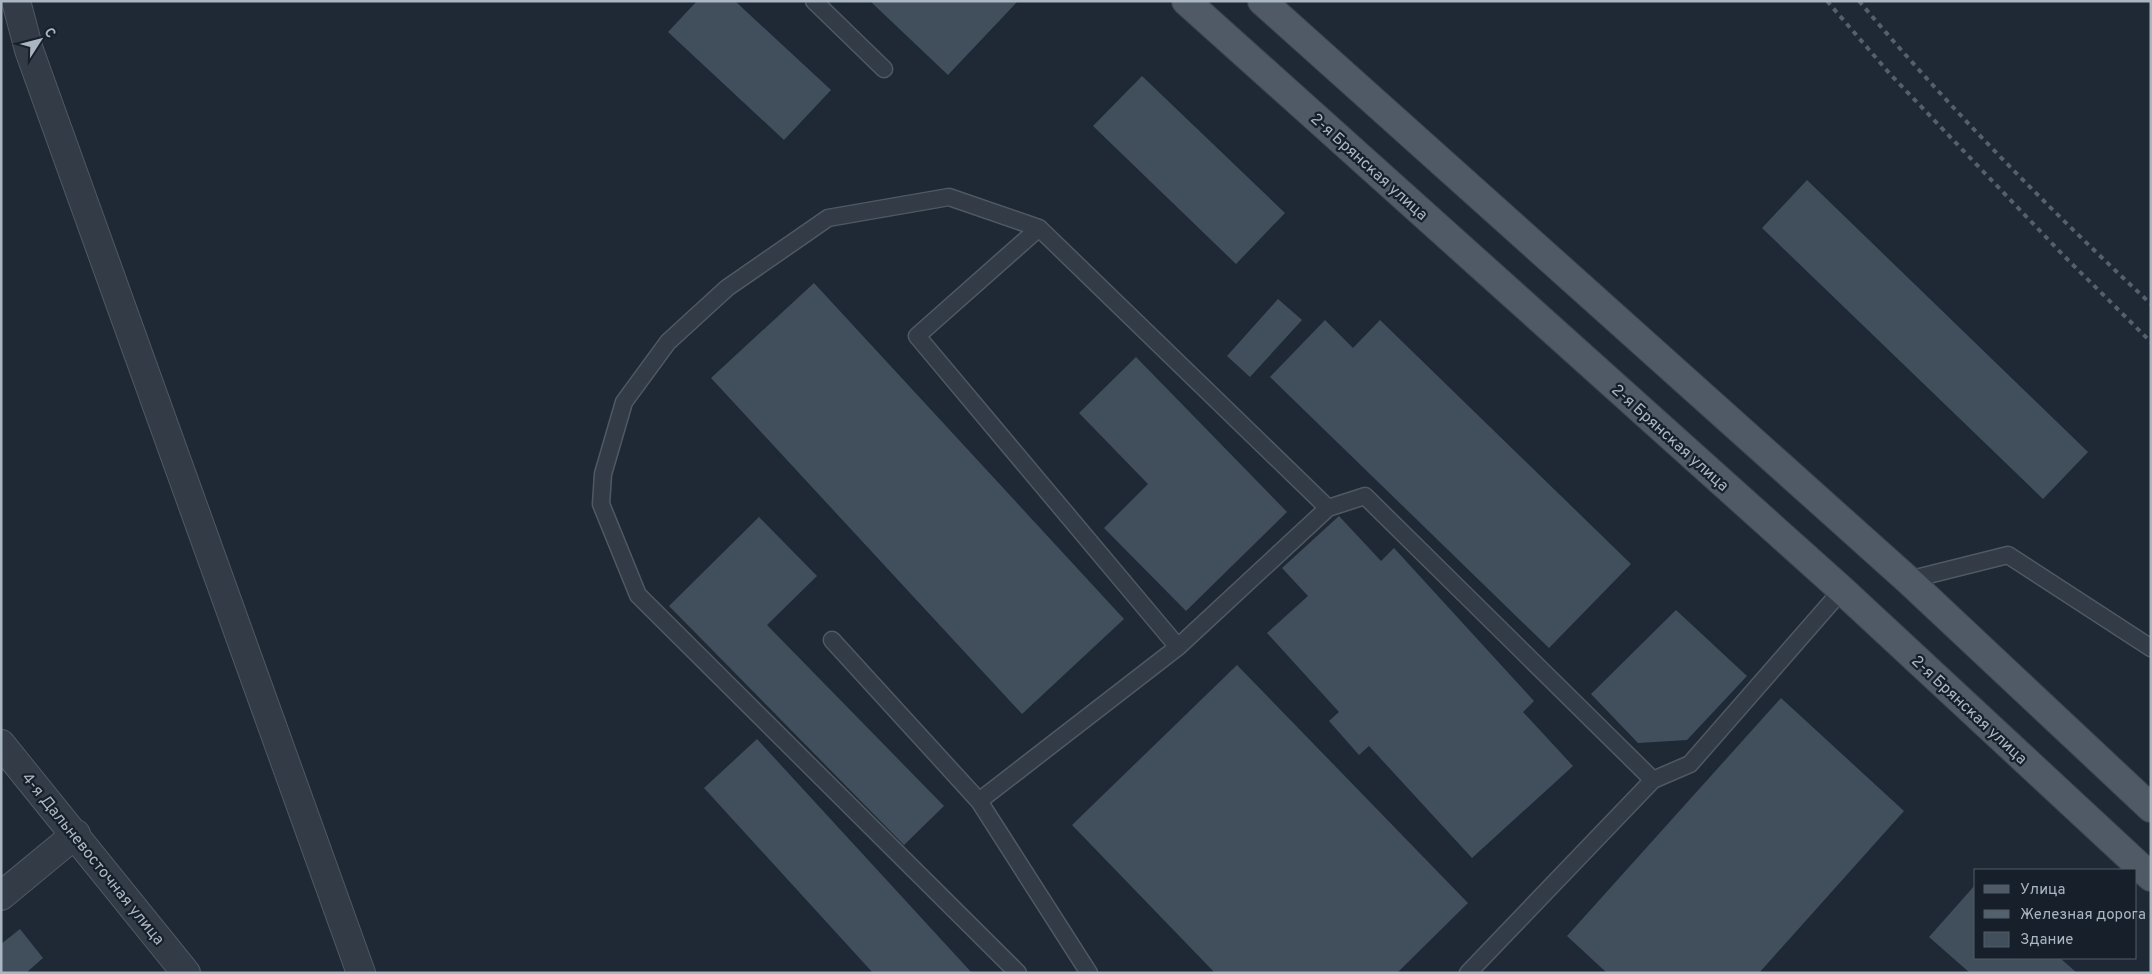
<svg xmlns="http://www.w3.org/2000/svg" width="2152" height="974" font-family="Overpass,sans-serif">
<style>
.building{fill:#414f5d}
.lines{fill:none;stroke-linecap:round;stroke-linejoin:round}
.lane-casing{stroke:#4f5964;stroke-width:19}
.street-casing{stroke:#4f5964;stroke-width:30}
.primary-casing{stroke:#3b444f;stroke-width:30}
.lane{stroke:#323b46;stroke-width:16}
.street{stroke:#323b46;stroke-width:28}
.primary{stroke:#4f5a66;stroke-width:28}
.rail{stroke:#53606d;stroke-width:4;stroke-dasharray:5 5;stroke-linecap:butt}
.labels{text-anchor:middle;stroke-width:4.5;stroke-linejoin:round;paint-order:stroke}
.street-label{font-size:16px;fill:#abb6c3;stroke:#17202a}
</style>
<rect width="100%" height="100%" fill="#1e2935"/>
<!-- building -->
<path class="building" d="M697 1H735L831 90 784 140 668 32Z
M870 1H1018L948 75Z
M1142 76 1285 213 1236 264 1093 126Z
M1807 180 2088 452 2043 499 1762 228Z
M814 283 1124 619 1022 714 711 378Z
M1278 299 1302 320 1250 377 1227 356Z
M1325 320 1353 348 1380 320 1631 564 1549 648 1270 377Z
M1136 357 1287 512 1186 611 1104 528 1148 484 1079 413Z
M1339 516 1381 561 1394 548 1534 701 1523 712 1573 766 1472 858 1369 746 1359 755 1329 721 1339 712 1267 633 1308 596 1282 568Z
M759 517 817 576 767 625 944 806 904 845 669 606Z
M1676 610 1747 676 1687 740 1638 743 1591 694Z
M1237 665 1468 903 1397 973H1215L1072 825Z
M1781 698 1904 811 1759 973H1607L1567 936Z
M757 739 972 973H873L704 788Z
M1976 884V958H2060L2077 973H1970L1929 937Z
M20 929 43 958 26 973H1V944Z"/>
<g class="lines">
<defs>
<path id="lane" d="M814 1 884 69
M1039 228 917 336 1178 647
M1908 580 2008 555 2151 648
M832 640 979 801
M1018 973 638 595 601 504 603 474 624 402 668 342 727 288 828 218 949 197 1039 228 1328 508 1365 496 1653 780 1690 764 1842 590
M1089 973 979 801 1178 647 1328 508
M1468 973 1653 780"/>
<path id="street" d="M16 1 29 50 361 973
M1 744 186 973
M1 896 76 834"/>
<path id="primary" d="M1186 1 1842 590 2151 877
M1262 1 1908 580 2151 808"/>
</defs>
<!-- lane casing -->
<use href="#lane" class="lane-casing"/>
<!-- street casing -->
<use href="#street" class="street-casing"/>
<!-- primary casing -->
<use href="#primary" class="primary-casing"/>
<!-- lane -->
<use href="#lane" class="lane"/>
<!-- street -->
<use href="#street" class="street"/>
<!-- primary -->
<use href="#primary" class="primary"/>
<!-- rail -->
<path class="rail" d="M1827 1 1890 74 2065 257 2151 342
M1859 1C1949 108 2049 209 2151 304"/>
</g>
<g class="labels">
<!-- street labels -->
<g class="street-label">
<text transform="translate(1370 166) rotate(42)" y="6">2-я Брянская улица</text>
<text transform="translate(1671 437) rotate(42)" y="6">2-я Брянская улица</text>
<text transform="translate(1970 709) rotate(43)" y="6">2-я Брянская улица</text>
<text transform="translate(94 858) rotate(51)" y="6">4-я Дальневосточная улица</text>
</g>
</g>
<!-- border -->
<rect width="2152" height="974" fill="none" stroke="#abb6c3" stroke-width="5"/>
<!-- legend -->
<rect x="1974" y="869" width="162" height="90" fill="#17202a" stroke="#525c67"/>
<rect x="1984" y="885" width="25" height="8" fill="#4f5a66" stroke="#525c67"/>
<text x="2020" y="894" font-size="15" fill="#abb6c3">Улица</text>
<rect x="1984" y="910" width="25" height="8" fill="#53606d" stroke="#525c67"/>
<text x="2020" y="919" font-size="15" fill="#abb6c3">Железная дорога</text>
<rect x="1984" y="932" width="25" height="15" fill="#414f5d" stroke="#525c67"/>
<text x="2020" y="944" font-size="15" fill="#abb6c3">Здание</text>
<!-- north arrow -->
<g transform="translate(40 40) rotate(54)" stroke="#17202a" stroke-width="4" paint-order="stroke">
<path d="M0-4L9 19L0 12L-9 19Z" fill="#abb6c3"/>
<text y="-8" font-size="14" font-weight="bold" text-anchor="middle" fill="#abb6c3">С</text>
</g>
</svg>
